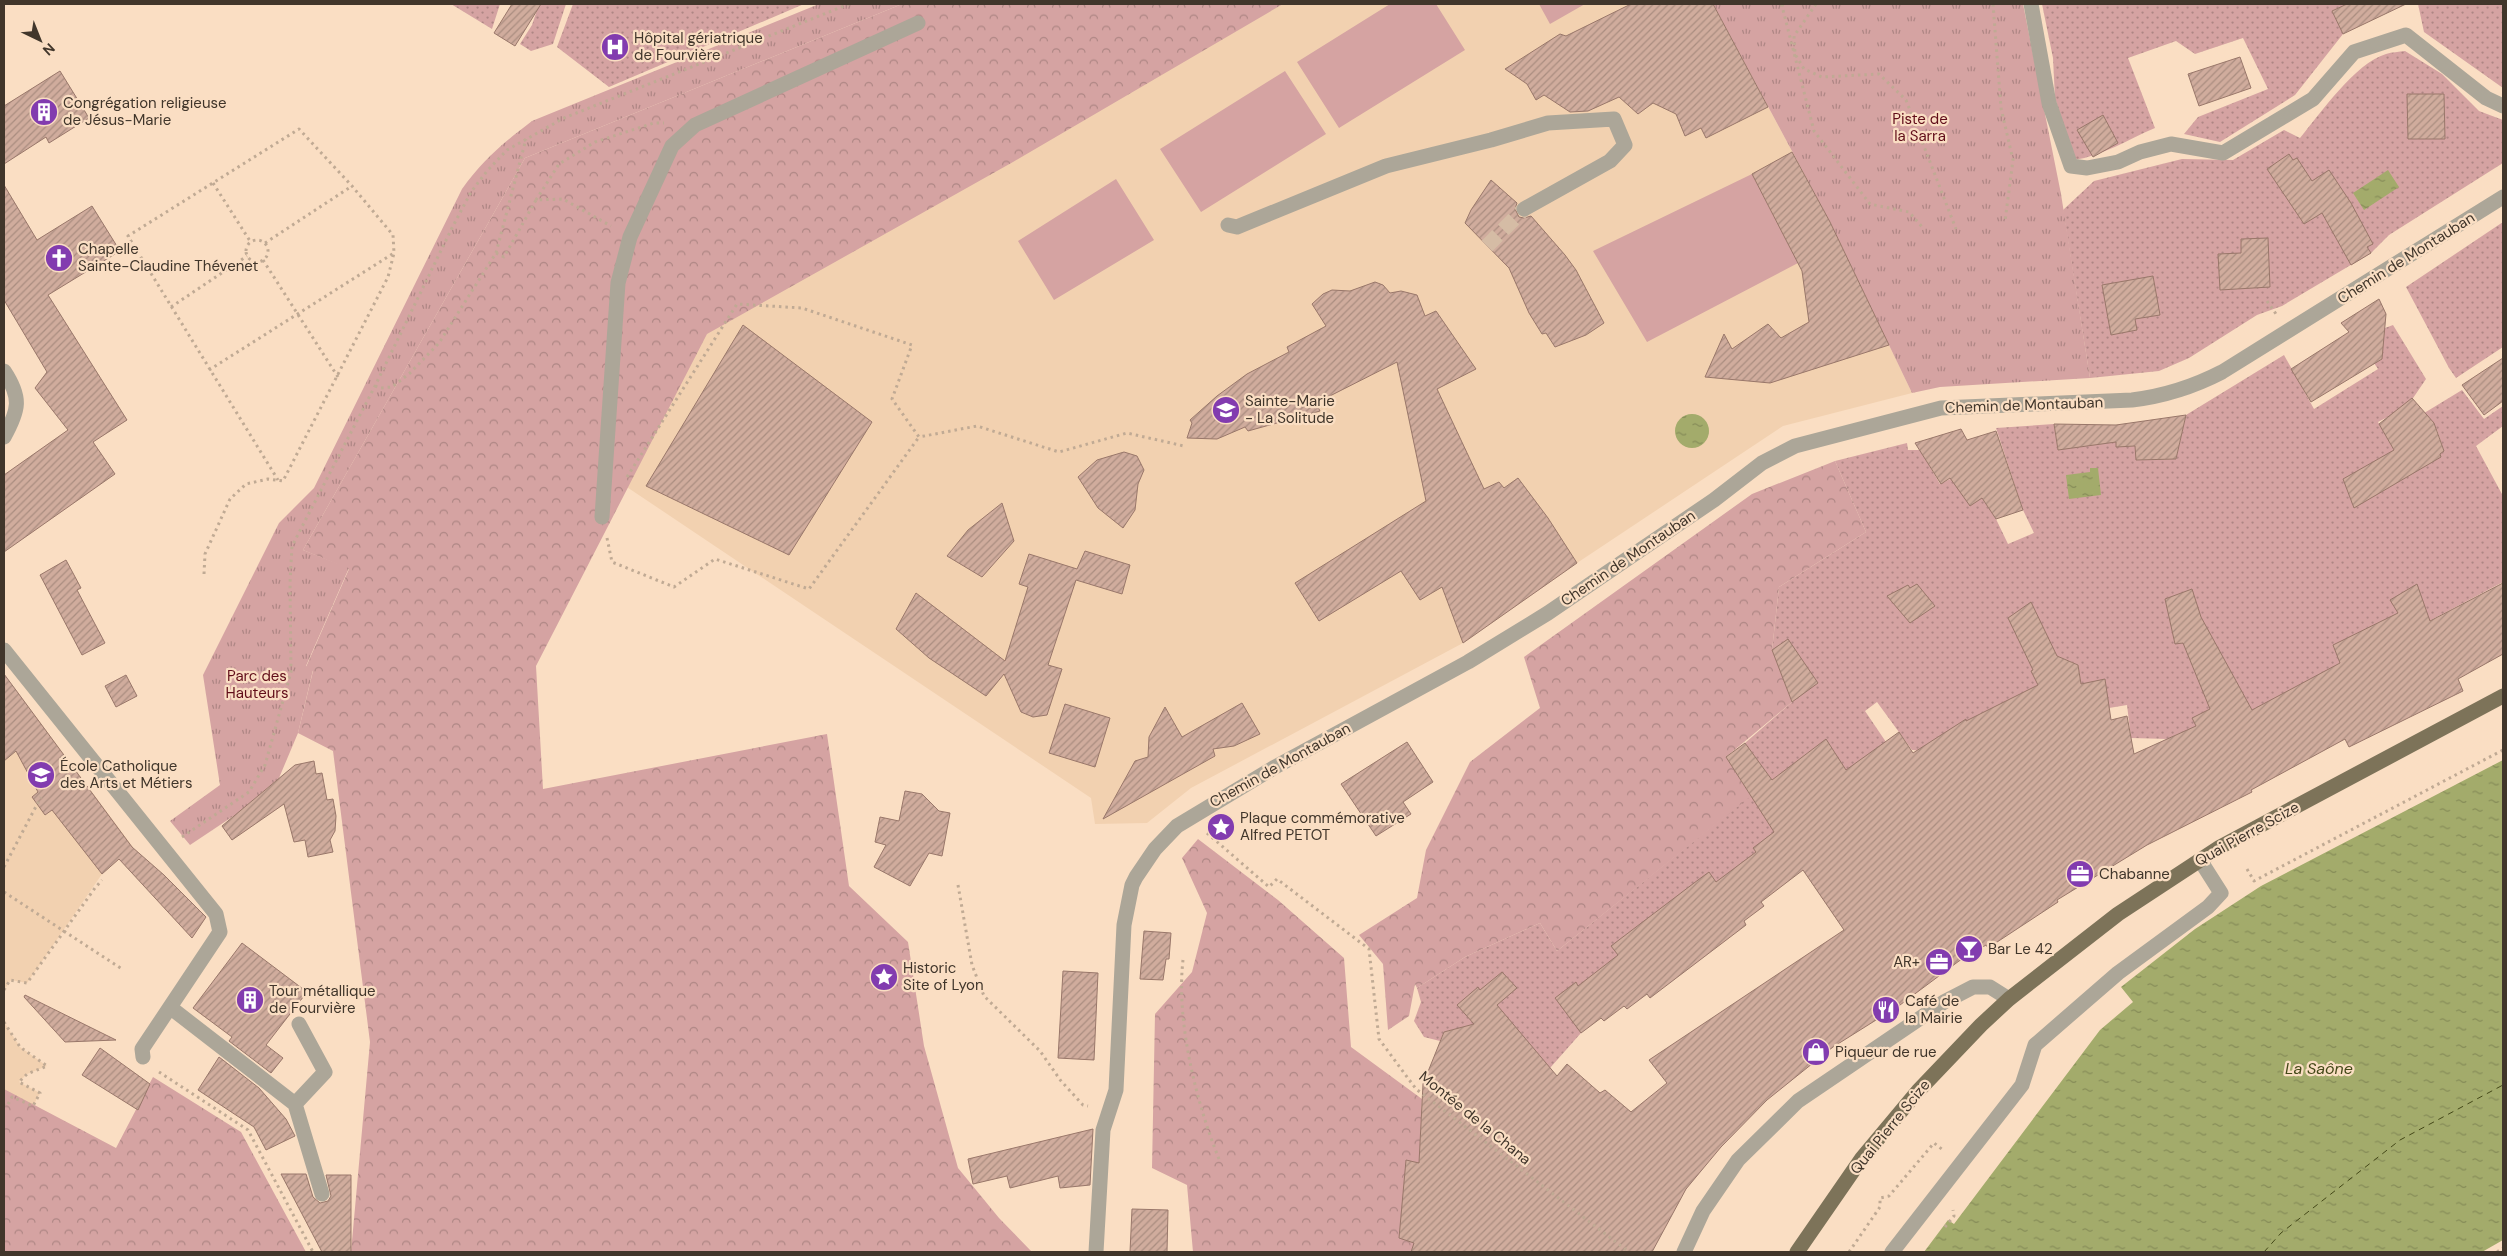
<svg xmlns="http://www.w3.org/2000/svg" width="2507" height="1256" font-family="'DM Sans',sans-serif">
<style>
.built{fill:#f2d1b0}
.grass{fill:url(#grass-dots)}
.forest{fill:url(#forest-crowns)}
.park{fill:url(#park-tufts)}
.pitch{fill:#d5a3a2}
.water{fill:url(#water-ripples)}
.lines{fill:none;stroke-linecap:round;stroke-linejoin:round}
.ferry{stroke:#444818;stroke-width:1;stroke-dasharray:6 5;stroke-linecap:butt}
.building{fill:url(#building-hatch);stroke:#99776a}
.minor-tunnel{stroke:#d5bca5;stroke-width:15;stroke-dasharray:15 8;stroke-linecap:butt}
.path{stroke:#c0aa94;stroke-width:3;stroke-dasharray:2.5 4;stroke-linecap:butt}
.minor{stroke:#aca698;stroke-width:15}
.major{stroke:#7d7359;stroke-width:15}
.labels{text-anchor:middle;stroke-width:4.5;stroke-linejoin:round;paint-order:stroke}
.poi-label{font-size:15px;fill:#41362b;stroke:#fadec3;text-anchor:start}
.park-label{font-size:15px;fill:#610d19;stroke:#fadec3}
.street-label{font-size:15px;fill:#41362b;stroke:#fadec3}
.water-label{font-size:16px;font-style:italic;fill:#444818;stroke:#fadec3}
</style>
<defs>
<pattern id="grass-dots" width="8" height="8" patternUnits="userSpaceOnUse" patternTransform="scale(1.25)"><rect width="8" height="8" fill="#d5a3a2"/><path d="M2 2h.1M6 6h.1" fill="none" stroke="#ae8684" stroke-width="1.8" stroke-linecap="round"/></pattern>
<pattern id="forest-crowns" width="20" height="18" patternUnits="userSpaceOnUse" patternTransform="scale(1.25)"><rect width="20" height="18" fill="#d5a3a2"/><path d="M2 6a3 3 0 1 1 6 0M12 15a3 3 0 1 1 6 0" fill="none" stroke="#ae8684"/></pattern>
<pattern id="park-tufts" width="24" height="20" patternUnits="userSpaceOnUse" patternTransform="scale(1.25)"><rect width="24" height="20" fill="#d5a3a2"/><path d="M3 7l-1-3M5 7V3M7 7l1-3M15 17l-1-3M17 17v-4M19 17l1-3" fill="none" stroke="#ae8684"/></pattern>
<pattern id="water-ripples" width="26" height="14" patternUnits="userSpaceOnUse" patternTransform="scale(1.25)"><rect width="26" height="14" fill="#a3ab6b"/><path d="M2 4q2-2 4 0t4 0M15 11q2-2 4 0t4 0" fill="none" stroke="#868c58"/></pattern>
<pattern id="building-hatch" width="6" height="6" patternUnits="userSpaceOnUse" patternTransform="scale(1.25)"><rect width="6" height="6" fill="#d0ac9d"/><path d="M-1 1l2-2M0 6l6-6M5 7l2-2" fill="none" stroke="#aa8d80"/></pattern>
</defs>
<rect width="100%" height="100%" fill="#fadec3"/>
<!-- built -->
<path class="built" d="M970 4H1713L1830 222 1912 393 1783 426 1577 563 1463 643 1191 788 1147 823 1095 824 1091 798 591 463Z
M19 694 133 847 102 874 27 983 11 980 4 990V707Z
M4 1022 20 1047 47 1066 27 1074 19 1082 40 1093 33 1106 4 1091Z"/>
<!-- grass -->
<path class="grass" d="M451 4H500L492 29Z
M539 4H566L553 44 531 51 520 44 532 25Z
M573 4H804L609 87 557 47Z
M2042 4H2347L2332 11 2343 34 2295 95 2220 142 2184 134 2198 117 2268 89 2243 38 2195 54 2176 41 2128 58 2155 128C2129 139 2102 156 2074 160L2055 98 2053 58Z
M2418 4H2503V88L2424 32Z
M2405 51 2442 74 2479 111 2503 120V163L2389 235 2371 253 2282 306 2257 315 2189 358 2159 371 2090 378 2063 210 2094 181 2182 159 2233 160 2284 130 2300 138C2320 114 2355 63 2386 54 2392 52 2399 52 2405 51Z
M2503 222V347L2456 378 2449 368 2406 287Z
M2393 325 2426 379 2407 407 2378 422 2394 450 2444 451 2437 430 2423 429 2416 418 2462 390 2484 419 2503 406V426L2476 446 2503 496V582L2202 741 2178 734 2168 739 2131 738 2127 705 2109 708 2081 684 2078 665 2064 659 2042 693 1923 751 1912 750 1877 702 1865 711 1886 742 1776 831 1581 1033 1550 1068 1474 1047 1455 1029 1444 1032 1440 1041 1424 1037 1414 1021 1421 1002 1417 988 1465 957 1540 923 1557 951 1771 779 1745 743 1792 702 1772 650 1779 587 1866 532 1835 461 1907 443 1908 450H1920L1940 484 1952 478 1982 498 1996 519 2008 544 2034 533 2023 510 1996 428 2054 424 2058 450 2116 438 2117 447 2135 446 2137 460 2176 459 2186 415 2284 355 2314 409 2378 369 2362 345 2385 328Z"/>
<!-- forest -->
<path class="forest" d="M902 4H1283L1013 162 707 334 536 666 543 789 827 734 849 886 908 942 924 1046 958 1168 999 1218 1032 1252H351L370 1042 333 751 298 733 313 671 306 667 349 569 303 550 525 158Z
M1835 461 1866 532 1779 587 1772 650 1792 702 1726 757 1751 796 1557 951 1540 923 1465 957 1417 988 1415 984 1409 1016 1388 1030 1383 964 1359 935 1417 898 1426 850 1470 762 1540 708 1524 657 1752 494Z
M1198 839 1278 900 1344 958 1351 1047 1422 1099 1416 1244 1431 1252H1193L1187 1185 1152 1168 1155 1014 1192 972 1207 913 1182 858Z
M153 1077 241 1132 306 1252H4V1089L116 1148Z"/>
<!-- park -->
<path class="park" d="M819 4H902L525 158 303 550 349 568 306 666 313 670 298 733 279 778 238 813 190 845 170 821 220 785 203 675 279 523 314 488 462 189C483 160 503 143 532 121Z
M1713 4H2023L2061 194 2090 378 1940 387 1912 393 1830 222Z"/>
<!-- pitch -->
<path class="pitch" d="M1390 4H1436L1465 50 1339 128 1297 62Z
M1539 4H1585L1550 24Z
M1285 71 1326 134 1201 212 1160 149Z
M1752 174 1798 263 1647 342 1593 251Z
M1116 179 1154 240 1054 300 1018 241Z"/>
<!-- water -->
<path class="water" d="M2388 170 2399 187 2364 210 2353 193Z
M1675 431a17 17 0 1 1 34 0a17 17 0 1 1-34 0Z
M2090 468H2098L2101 495 2069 499 2066 475 2090 472Z
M2503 760V1240L2482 1252H1924L1948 1220 1954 1224 2100 1030 2133 1002 2121 987 2195 929 2261 886Z"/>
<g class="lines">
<!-- ferry -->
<path class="ferry" d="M2264 1252 2281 1233 2400 1140 2503 1085"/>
</g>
<!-- building -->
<path class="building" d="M512 4H541L515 46 494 33Z
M1631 4H1713L1768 107 1706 138 1701 128 1685 136 1676 114 1653 103 1638 114 1619 97 1588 111 1570 112 1544 95 1536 100 1527 84 1505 69 1560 34 1566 36Z
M2347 4H2406L2343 34 2332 11Z
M2240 57 2251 88 2199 106 2188 74Z
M60 71 89 118 49 143 46 137 4 164V106Z
M2407 94H2444L2445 139H2408Z
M2103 115 2118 143 2093 157 2077 130Z
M1792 152 1830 222 1889 345 1770 383 1705 377 1724 334 1732 349 1768 324 1781 338 1809 322 1802 271 1752 174Z
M2289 154 2293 160 2297 158 2312 181 2329 170 2351 203 2373 244 2367 247 2371 253 2351 265 2322 213 2304 224 2267 169Z
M1491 180 1517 203 1515 209 1519 217 1524 218 1531 216 1565 255 1576 270 1604 323 1586 335 1555 347 1546 333 1542 334 1529 313 1509 268 1465 223 1471 210Z
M4 185 37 240 92 206 120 251 48 295 127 420 93 442 115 474 4 552V475L68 430 35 388 47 372 4 300Z
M2268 238 2270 287 2220 290 2218 254 2241 253V239Z
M2153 276 2160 315 2135 319 2137 330 2111 335 2102 285Z
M1375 282 1383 285 1390 293 1401 291 1417 295 1425 316 1436 311 1476 369 1437 389 1484 489 1499 482 1504 488 1518 478 1548 518 1577 563 1463 643 1442 587 1420 600 1401 571 1319 621 1295 583 1426 501 1397 362 1316 403 1320 411 1248 431 1245 427 1217 439 1187 438 1192 423 1190 420 1217 396 1247 374 1289 352 1287 347 1326 326 1312 304 1323 294 1332 290 1350 291Z
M2379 299 2386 314 2382 359 2311 402 2291 369 2349 332 2341 323Z
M743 325 872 422 789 555 646 486Z
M2503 358V401L2484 415 2462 385Z
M2412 398 2434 423 2444 451 2440 454 2441 457 2354 508 2343 479 2394 450 2379 424Z
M2186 415 2176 459 2136 460 2135 446 2116 447V442L2058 450 2054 424 2116 425Z
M1961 429 1967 440 1996 431 2023 510 1996 519 1982 498 1970 506 1950 478 1941 484 1915 443Z
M1124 452 1137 456 1144 470 1138 484 1135 510 1123 528 1098 508 1078 477 1097 460Z
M1002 503 1014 541 982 577 947 556 968 530Z
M1085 551 1130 565 1122 594 1076 580 1048 665 1062 669 1047 715 1033 717 1021 712 1004 674 986 696 929 658 896 629 916 593 1005 661 1028 587 1019 584 1029 554 1077 569Z
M66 560 81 588 77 590 105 643 82 655 40 575Z
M2503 583V654L2458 679 2463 691 2349 747 2345 739 2251 790 2252 792 2147 845 2057 900 2058 902 1988 948 1986 945 1959 961 1900 1005 1833 1047 1767 1100 1721 1147 1686 1189 1652 1252H1411L1414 1243 1399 1238 1406 1160 1419 1163 1423 1084 1444 1032 1474 1024 1457 1005 1478 987 1480 990 1502 972 1517 988 1497 1005 1557 1076 1567 1064 1600 1093 1605 1090 1631 1112 1667 1083 1649 1060 1844 930 1803 870 1761 902 1764 906 1744 921 1746 925 1650 998 1647 994 1627 1009 1624 1006 1604 1021 1601 1018 1581 1033 1555 998 1576 982 1578 986 1618 955 1611 946 1698 880 1709 872 1716 882 1756 852 1753 848 1774 832 1726 757 1745 743 1772 780 1826 739 1846 770 1899 732 1913 753 1966 719V721L2038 685 2031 671 2033 670 2008 618 2031 602 2057 656 2078 665 2081 684 2105 679 2111 720 2127 716 2134 754 2196 726 2192 718 2210 709 2183 643 2175 644 2165 599 2192 589 2201 617 2252 710 2340 663 2333 645 2398 613 2390 600 2417 584 2430 621Z
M1917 584 1935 606 1910 623 1887 596 1908 585 1910 588Z
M1788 639 1818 683 1792 702 1772 650Z
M4 674 132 847 164 875 206 917 192 938 119 859 102 874 52 810 45 815 32 797 38 792 16 751 4 761Z
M126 675 137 696 116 707 105 686Z
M1242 703 1260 734 1234 746 1213 749 1215 756 1103 819 1135 761 1148 757 1149 737 1165 707 1182 737Z
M1065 704 1110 718 1095 767 1049 753Z
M1407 742 1433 782 1403 802 1411 814 1376 836 1341 784Z
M314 761 316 774 322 773 327 800 333 799 336 816 335 831 330 840 333 852 308 857 305 840 294 842 284 804 232 840 222 826 295 765Z
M905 791 922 794 939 811 950 813 942 856 929 853 910 886 874 867 886 845 875 842 880 817 899 821Z
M1144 931 1171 933 1169 959H1166L1163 980 1140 979Z
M242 943 307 992 266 1045 283 1058 271 1073 229 1041 232 1037 193 1008Z
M1063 971 1098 973 1094 1060 1058 1058Z
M25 995 116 1040 65 1042 24 997Z
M100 1048 150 1084 138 1110 82 1075Z
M219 1057 259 1088 286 1119 295 1136 266 1150 254 1127 198 1090Z
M1093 1129 1090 1185 1060 1188 1058 1176 1010 1188 1007 1176 973 1184 968 1159Z
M281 1174H306L313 1197 320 1203 328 1201 331 1196 326 1175H351V1252H322Z
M1132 1209 1168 1210 1167 1252H1130Z"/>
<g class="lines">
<!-- minor-tunnel -->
<path class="minor-tunnel" d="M1487 246 1524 209"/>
<!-- path -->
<path class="path" d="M1783 4 1782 6 1814 131 1870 204 1909 212 1924 229
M1816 4 1794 36 1795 54 1804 69 1822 77 1879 74 1906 100 1956 229
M1993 4 2001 108 2013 160 2005 221
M213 183 250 241
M536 200 559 164 595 142 654 123H664
M246 251a11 11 0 1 1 22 0a11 11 0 1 1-22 0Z
M265 243 352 186
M496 253 504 257 536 200 563 199 611 226
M263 260 338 377
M2267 301 2276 314
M171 307 247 256
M209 370 394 253
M375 386 380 388 392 387 410 373 439 343 496 253 526 139
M627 477 737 304 802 308 912 345 892 399 919 437 977 426 1059 452 1127 433 1184 446
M607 538 612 562 674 587 715 559 809 589 919 437
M204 574 205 554 230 499 246 484 268 479 283 481 388 277 394 253 393 235 352 186 299 129 128 236 278 480
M1207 833 1269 887 1277 879 1369 949 1379 1039 1416 1089 1629 1252
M182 837 249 792 265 765 291 672 290 583 292 546 375 386 452 228 471 192 487 171 507 150 564 118 849 4
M4 867 41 797
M2247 869 2254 881 2503 750
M958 885 972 965 984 996 1040 1051 1061 1081 1083 1105 1088 1106
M4 892 122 969
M1183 960C1176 1021 1196 1102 1219 1159
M4 990 10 980 27 983 95 888 102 880
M4 1022 20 1047 47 1066 27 1074 19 1082 40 1093 33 1106 12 1097 7 1106 4 1105
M159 1072 248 1130 313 1252
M1945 1227 1954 1216 1953 1210
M1849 1252 1880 1207V1198L1889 1196 1934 1143 1943 1150
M2497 1252 2503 1248"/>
<!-- minor -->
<path class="minor" d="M2031 4 2049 103 2071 166 2087 168 2118 162 2140 152 2171 144 2223 153 2313 99 2354 52 2406 35 2486 98 2503 106
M1228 225 1237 227 1386 166 1491 140 1548 123 1614 119 1625 145 1610 161 1524 209
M4 371C22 398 19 410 4 437
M602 517 618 283 630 237 672 146 695 125 918 23
M4 650 216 914 220 932 142 1049 143 1057
M171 1008 295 1104 322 1194
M295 1104 325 1072 299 1024
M1096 1252 1103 1130 1116 1090 1124 925 1132 885 1136 877 1155 849 1177 826 1275 767 1468 662 1548 613 1630 557 1714 500 1762 463 1795 446 1941 408 2132 400C2165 396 2193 387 2222 372L2503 197
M1684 1252 1703 1211 1738 1160 1798 1101 1944 1002 1973 987H1990L2009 999
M1892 1252 2022 1085 2035 1045 2118 973 2208 907 2221 893 2200 860"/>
<!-- major -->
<path class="major" d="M1797 1252 1862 1158 1918 1091 1981 1025 2009 999 2118 914 2220 847 2503 696"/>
</g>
<!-- icons -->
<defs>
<symbol id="hospital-disc" viewBox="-11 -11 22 22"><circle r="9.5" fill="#823caf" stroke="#fadec3"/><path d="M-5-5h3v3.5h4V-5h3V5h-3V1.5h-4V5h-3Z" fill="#fff"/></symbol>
<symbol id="building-disc" viewBox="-11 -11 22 22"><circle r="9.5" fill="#823caf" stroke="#fadec3"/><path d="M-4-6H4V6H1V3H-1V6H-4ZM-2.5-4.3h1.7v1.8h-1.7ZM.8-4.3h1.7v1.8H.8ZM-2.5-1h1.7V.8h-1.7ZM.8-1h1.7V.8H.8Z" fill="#fff"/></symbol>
<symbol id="church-disc" viewBox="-11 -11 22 22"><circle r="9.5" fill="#823caf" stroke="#fadec3"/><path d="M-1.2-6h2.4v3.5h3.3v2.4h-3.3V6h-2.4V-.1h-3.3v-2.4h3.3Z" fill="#fff"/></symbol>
<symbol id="school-disc" viewBox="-11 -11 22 22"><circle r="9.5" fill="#823caf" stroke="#fadec3"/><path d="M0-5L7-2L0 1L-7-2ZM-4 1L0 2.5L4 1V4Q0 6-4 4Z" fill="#fff"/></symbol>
<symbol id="university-disc" viewBox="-11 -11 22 22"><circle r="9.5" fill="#823caf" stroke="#fadec3"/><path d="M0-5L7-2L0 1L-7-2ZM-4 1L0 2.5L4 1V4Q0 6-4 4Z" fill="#fff"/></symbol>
<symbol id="sight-disc" viewBox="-11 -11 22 22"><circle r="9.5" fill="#823caf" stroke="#fadec3"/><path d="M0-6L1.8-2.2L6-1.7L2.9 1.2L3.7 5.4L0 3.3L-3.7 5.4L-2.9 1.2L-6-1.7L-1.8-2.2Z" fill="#fff"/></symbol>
<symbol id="office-disc" viewBox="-11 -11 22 22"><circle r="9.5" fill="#823caf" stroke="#fadec3"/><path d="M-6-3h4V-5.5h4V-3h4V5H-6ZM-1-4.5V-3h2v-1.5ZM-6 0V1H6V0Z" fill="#fff"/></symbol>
<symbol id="bar-disc" viewBox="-11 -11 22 22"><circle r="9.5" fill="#823caf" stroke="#fadec3"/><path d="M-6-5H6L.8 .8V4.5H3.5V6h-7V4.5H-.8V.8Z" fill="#fff"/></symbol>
<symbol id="restaurant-disc" viewBox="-11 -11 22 22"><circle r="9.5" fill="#823caf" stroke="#fadec3"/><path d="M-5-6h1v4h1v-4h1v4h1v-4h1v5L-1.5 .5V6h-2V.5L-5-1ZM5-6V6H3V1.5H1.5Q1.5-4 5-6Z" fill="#fff"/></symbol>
<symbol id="shop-disc" viewBox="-11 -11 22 22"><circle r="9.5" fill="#823caf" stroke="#fadec3"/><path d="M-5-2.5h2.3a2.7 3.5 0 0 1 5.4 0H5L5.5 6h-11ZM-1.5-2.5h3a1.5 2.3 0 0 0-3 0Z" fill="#fff"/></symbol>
</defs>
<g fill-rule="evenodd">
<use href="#hospital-disc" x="599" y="31" width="32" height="32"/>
<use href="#building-disc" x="28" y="96" width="32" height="32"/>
<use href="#church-disc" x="43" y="242" width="32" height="32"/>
<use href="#school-disc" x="1210" y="394" width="32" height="32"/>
<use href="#university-disc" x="25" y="759" width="32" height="32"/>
<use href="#sight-disc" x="1205" y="811" width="32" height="32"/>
<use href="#office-disc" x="2064" y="858" width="32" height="32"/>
<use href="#bar-disc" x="1953" y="933" width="32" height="32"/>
<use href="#office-disc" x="1923" y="946" width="32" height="32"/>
<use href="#sight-disc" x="868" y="961" width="32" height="32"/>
<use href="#building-disc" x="234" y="984" width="32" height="32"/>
<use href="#restaurant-disc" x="1870" y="994" width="32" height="32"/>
<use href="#shop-disc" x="1800" y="1036" width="32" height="32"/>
</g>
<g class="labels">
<!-- poi labels -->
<g class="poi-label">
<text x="634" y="43">Hôpital gériatrique<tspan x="634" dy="17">de Fourvière</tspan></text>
<text x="63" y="108">Congrégation religieuse<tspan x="63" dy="17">de Jésus-Marie</tspan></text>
<text x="78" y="254">Chapelle<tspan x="78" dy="17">Sainte-Claudine Thévenet</tspan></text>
<text x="1245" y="406">Sainte-Marie<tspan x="1245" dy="17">- La Solitude</tspan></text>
<text x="60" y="771">École Catholique<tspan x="60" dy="17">des Arts et Métiers</tspan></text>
<text x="1240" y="823">Plaque commémorative<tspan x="1240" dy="17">Alfred PETOT</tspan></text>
<text x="2099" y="879">Chabanne</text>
<text x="1988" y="954">Bar Le 42</text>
<text x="1920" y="967" text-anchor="end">AR+</text>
<text x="903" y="973">Historic<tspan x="903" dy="17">Site of Lyon</tspan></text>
<text x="269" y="996">Tour métallique<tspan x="269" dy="17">de Fourvière</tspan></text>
<text x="1905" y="1006">Café de<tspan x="1905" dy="17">la Mairie</tspan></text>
<text x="1835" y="1057">Piqueur de rue</text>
</g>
<!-- park labels -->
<g class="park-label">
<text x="1920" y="124">Piste de<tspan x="1920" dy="17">la Sarra</tspan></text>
<text x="257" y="681">Parc des<tspan x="257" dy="17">Hauteurs</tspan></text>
</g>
<!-- street labels -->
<g class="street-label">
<text transform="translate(2406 258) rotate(-32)" y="5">Chemin de Montauban</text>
<text transform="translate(2024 405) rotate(-2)" y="5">Chemin de Montauban</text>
<text transform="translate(1628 558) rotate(-34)" y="5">Chemin de Montauban</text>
<text transform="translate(1280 765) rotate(-29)" y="5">Chemin de Montauban</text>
<text transform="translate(2247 834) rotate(-29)" y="5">Quai Pierre Scize</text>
<text transform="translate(1475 1118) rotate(39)" y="5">Montée de la Chana</text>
<text transform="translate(1890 1127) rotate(-51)" y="5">Quai Pierre Scize</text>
</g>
<!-- water labels -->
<g class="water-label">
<text x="2319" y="1074">La Saône</text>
</g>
</g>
<!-- border -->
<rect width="2507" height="1256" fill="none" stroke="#41362b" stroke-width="10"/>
<!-- north arrow -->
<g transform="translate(40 40) rotate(137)" stroke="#fadec3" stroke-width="4" paint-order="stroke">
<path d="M0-4L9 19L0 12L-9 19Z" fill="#41362b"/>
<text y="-8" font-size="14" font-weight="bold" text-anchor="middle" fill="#41362b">N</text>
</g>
</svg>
